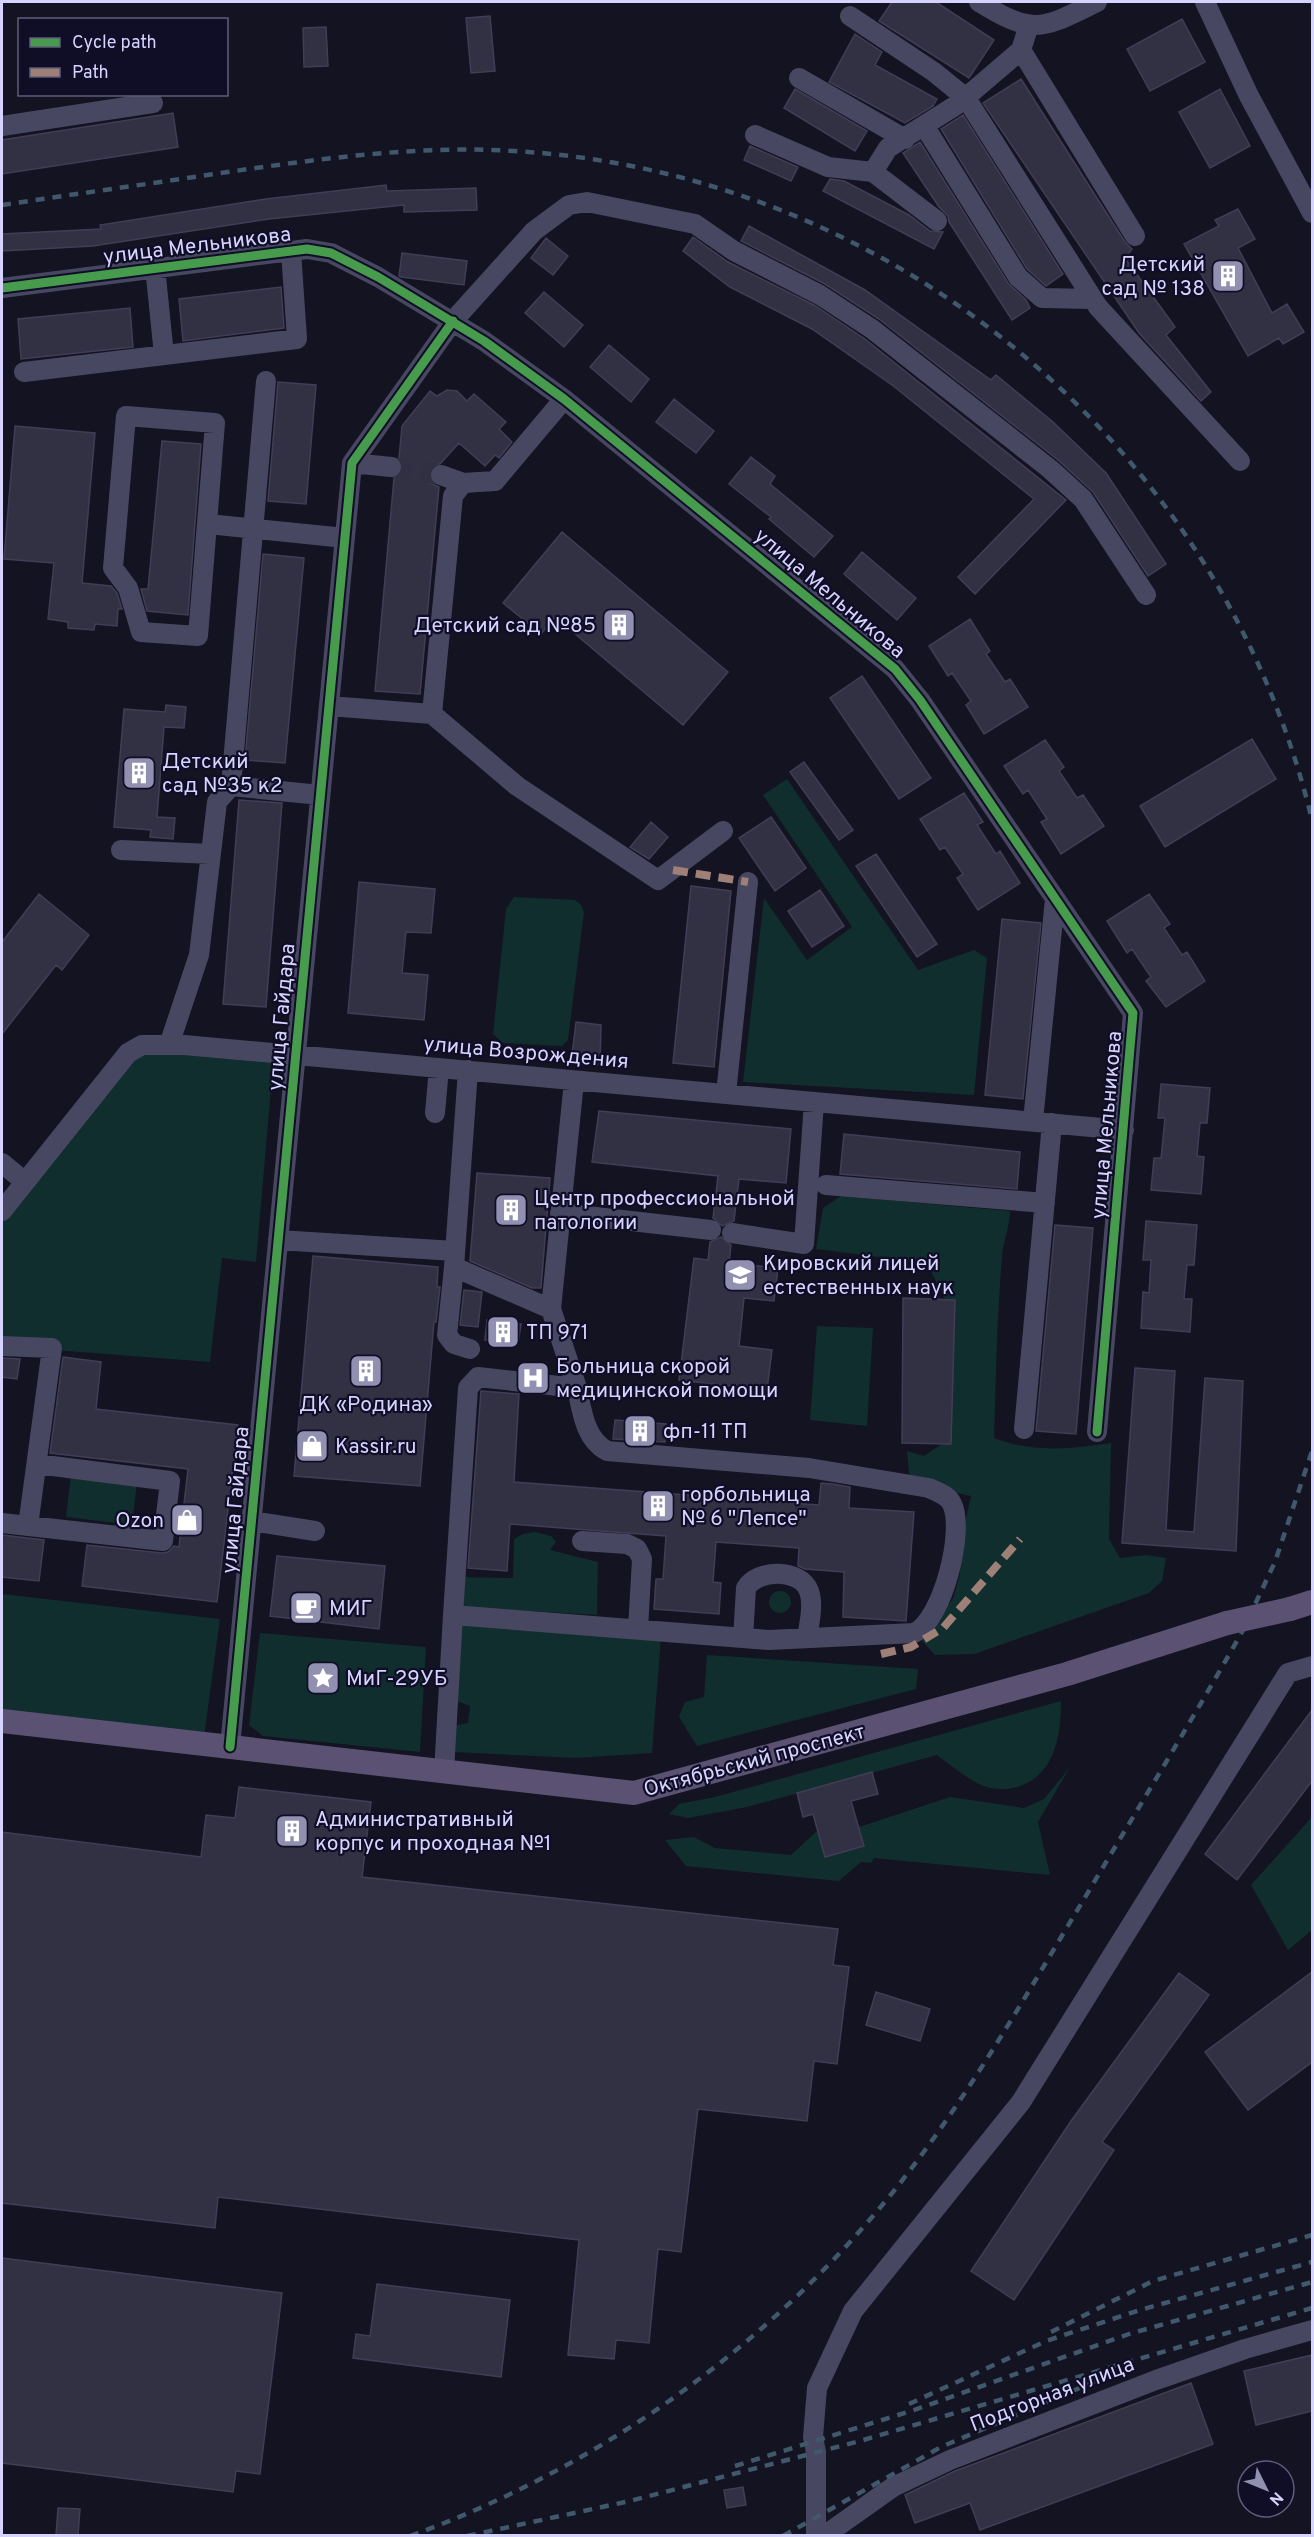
<svg xmlns="http://www.w3.org/2000/svg" width="1314" height="2537" font-family="Overpass,sans-serif">
<style>
.green{fill:#102e2d}
.building{fill:#323143;stroke:#413d56;stroke-width:1.5}
.lines{fill:none;stroke-linecap:round;stroke-linejoin:round}
.minor-tunnel{stroke:#313042;stroke-width:20;stroke-dasharray:20 10;stroke-linecap:butt}
.minor{stroke:#474762;stroke-width:20}
.major{stroke:#5b5173;stroke-width:24}
.rail{stroke:#40586b;stroke-width:4.5;stroke-dasharray:9 8;stroke-linecap:butt}
.major-bridge{stroke:#5b5173;stroke-width:24}
.quiet{stroke:#9e8076;stroke-width:8;stroke-dasharray:15 8;stroke-linecap:butt}
.cycleway-casing{stroke:#100d27;stroke-width:13}
.cycleway{stroke:#469c4c;stroke-width:9}
.labels{text-anchor:middle;stroke-width:4.5;stroke-linejoin:round;paint-order:stroke}
.street-label{font-size:21px;fill:#d6d3ff;stroke:#100d27}
.poi-label{font-size:21px;fill:#d6d3ff;stroke:#100d27;text-anchor:start}
</style>
<rect width="100%" height="100%" fill="#141321"/>
<!-- green -->
<path class="green" d="M787 779 918 970 974 950 987 958 974 1095 743 1082 764 898 807 960 852 927 763 795Z
M514 897 575 900 581 905 584 912 568 1040 562 1046 503 1043 493 1034 506 909Z
M128 1053H274L256 1262 222 1258 210 1362 2 1346V1211Z
M841 1196 1010 1211C1010 1227 1003 1241 1002 1257 997 1317 996 1378 994 1438 1033 1453 1069 1449 1111 1443L1109 1539 1120 1558 1146 1555 1166 1558 1162 1581 1149 1593 974 1654 935 1655 922 1641 933 1620 953 1599 960 1574 961 1542 971 1496 910 1483 907 1451 924 1456 942 1444 951 1312 927 1263 816 1249 823 1208Z
M817 1326 873 1328 867 1426 810 1420Z
M71 1474 137 1482 132 1525 66 1517Z
M535 1532 551 1536 556 1542 550 1550 598 1562 597 1615 461 1607 462 1577 513 1578 514 1539 523 1534Z
M769 1602a11 11 0 1 1 22 0a11 11 0 1 1-22 0Z
M2 1594 220 1619 204 1737 2 1712Z
M460 1623 661 1637 652 1753 576 1758 452 1752 453 1726 468 1723 470 1706 454 1700Z
M260 1633 426 1647 420 1752 263 1736 249 1725Z
M707 1655 918 1669 916 1689 697 1746 679 1717 685 1702 704 1697Z
M1061 1701C1061 1735 1055 1774 1020 1786 1007 1791 992 1790 979 1784 964 1777 951 1765 937 1755L747 1807 688 1818 669 1814 679 1804 715 1797Z
M1070 1767 1038 1822 1050 1875 874 1858 871 1863 861 1862 839 1881 686 1866 665 1840 694 1837 715 1848 791 1855 818 1830 864 1846 859 1827 950 1797 1024 1808 1044 1799Z
M1312 1817V1930L1288 1950 1251 1885Z"/>
<!-- building -->
<path class="building" d="M892 2H936L994 40 969 78 879 21Z
M490 16 495 71 471 73 466 18Z
M1182 19 1205 62 1150 91 1127 49Z
M326 27 328 66 304 67 303 28Z
M855 34 882 52 875 65 937 99 933 106 905 123 829 82Z
M1021 79 1125 242 1132 249 1125 258 1175 327 1166 335 1211 392 1201 401 1139 333 983 103Z
M795 89 867 131 855 151 784 108Z
M1220 89 1250 146 1210 168 1179 112Z
M173 113 178 147 2 174V140Z
M963 115 1063 274 1046 286 1027 269 941 129Z
M920 142 1008 283 1026 300 1030 308 1012 320 949 222 948 216 939 207 903 153Z
M750 146 798 167 791 181 744 160Z
M830 179 844 181 909 215 930 231 943 232 934 249 823 191Z
M386 185 387 191 476 188 477 210 404 212V205L269 219 93 246 2 251V234L101 229 100 225 266 199Z
M1238 209 1255 239 1238 248 1272 313 1287 304 1304 332 1283 344 1279 338 1248 356 1184 244 1219 226 1215 220Z
M749 226 865 290 991 380 996 375 1053 422 1106 473 1166 564 1148 576 1093 492 1058 460 879 319 825 284 741 241Z
M693 237 728 262 814 305 865 339 1066 500 975 594 958 577 1034 499 892 385 812 329 730 287 683 251Z
M546 238 568 256 553 275 531 258Z
M402 253 467 261 464 285 401 277 399 276Z
M281 287 284 328 183 341 179 299Z
M544 292 583 325 564 347 525 313Z
M130 308 133 347 21 359 18 319Z
M609 345 649 379 631 402 590 367Z
M278 382 316 385 306 504 268 501Z
M447 390 457 391 467 401 474 394 506 422 499 429 512 442 499 458 495 455 485 466 459 443 441 463 430 470 425 481 439 487 420 694 375 691 394 478 400 474 403 468 399 458 402 426 430 391 437 396Z
M674 399 714 431 696 453 656 422Z
M15 426 95 433 82 583 111 586 117 593 122 609H118L117 626 95 624 94 630 68 628V622L48 619 54 563 4 559Z
M162 441 201 444 188 615 147 611 141 589H148Z
M751 457 775 476 770 484 833 536 814 557 769 519 771 517 729 484Z
M562 532 728 672 683 725 555 617 541 634 503 603Z
M862 552 916 598 897 620 844 574Z
M263 554 304 558 285 763 245 760Z
M970 619 990 651 986 654 1005 682 1010 679 1028 707 984 734 966 705 971 701 952 673 948 676 929 646Z
M862 676 931 778 899 799 830 698Z
M166 705 186 707 184 728 164 727 157 817 175 818 173 839 150 837 151 830 114 827 124 709 165 712Z
M1252 739 1276 779 1165 847 1140 806Z
M1045 740 1064 767 1059 771 1077 798 1083 795 1104 826 1061 854 1041 822 1047 819 1028 790 1023 794 1004 766Z
M804 762 853 830 839 840 790 772Z
M964 793 983 822 977 825 996 854 1000 851 1020 883 978 910 957 878 963 874 945 847 940 850 920 819Z
M239 800 282 803 266 1007 223 1004Z
M771 817 806 868 775 891 739 838Z
M651 822 668 837 649 859 630 847Z
M876 854 937 944 917 957 856 866Z
M359 882 435 889 431 933 406 932 402 973 428 975 424 1020 348 1013Z
M691 886 731 891 714 1067 673 1063Z
M820 890 844 926 812 947 788 911Z
M39 894 89 935 62 970 56 965 2 1034V942Z
M1149 894 1170 924 1164 928 1182 955 1187 952 1205 981 1166 1007 1146 981 1151 977 1132 949 1127 953 1107 921Z
M1002 919 1041 923 1023 1099 985 1095Z
M576 1022 601 1025 600 1065 571 1063Z
M1161 1084 1210 1088 1207 1123H1200L1197 1156 1204 1157 1201 1194 1151 1190 1154 1158H1161L1165 1118H1158Z
M599 1111 791 1129 786 1183 739 1179 734 1221 722 1226 713 1218 718 1176 592 1162Z
M844 1134 1020 1152 1017 1189 840 1174Z
M477 1173 550 1178 541 1288H532L470 1261Z
M1146 1221 1197 1225 1194 1265H1187L1184 1299H1192L1190 1332 1141 1328 1143 1292 1149 1293 1151 1260H1143Z
M1055 1225 1093 1228 1076 1434 1036 1431Z
M721 1237 731 1245 729 1263 778 1268 774 1301 744 1298 739 1346 772 1350 767 1390 679 1380 694 1258 708 1260 710 1242Z
M313 1256 438 1267 437 1287H440L436 1322H434L420 1486 294 1476Z
M464 1290 482 1292 478 1327 460 1325Z
M903 1298 955 1300 951 1444 902 1443Z
M487 1320 521 1324 518 1344 485 1340Z
M63 1357 101 1362 96 1409 238 1425 217 1602 82 1586 87 1545 162 1553 168 1552 174 1546 179 1547 188 1469 50 1453Z
M2 1358 20 1359 17 1379 2 1377Z
M1135 1368 1175 1371 1166 1530 1194 1532 1205 1378 1243 1381 1236 1551 1122 1543Z
M481 1391 519 1394 514 1482 819 1505 821 1483 833 1484 850 1487 849 1508 914 1512 906 1621 843 1617 844 1572 805 1569 798 1566 799 1548 716 1542 713 1582 721 1583 719 1614 654 1609 656 1579H663L666 1536 510 1524 507 1571 468 1568Z
M615 1420 666 1424 665 1442 613 1439Z
M2 1535 44 1540 39 1581 2 1577Z
M277 1556 385 1566 379 1629 270 1616Z
M1312 1710V1781L1237 1880 1205 1854Z
M872 1772 878 1794 851 1801 864 1846 825 1857 813 1814 803 1817 797 1793Z
M239 1787 371 1802 362 1877 838 1929 833 1965 849 1967 837 2064 814 2061 807 2121 698 2109 681 2252 658 2249 649 2343 616 2340 614 2359 568 2355 579 2240 218 2197 215 2228 2 2203V1832L201 1857 206 1815 235 1818Z
M1312 1972V2062L1248 2110 1205 2052Z
M1179 1973 1209 1995 1102 2142 1114 2150 1014 2300 971 2271 1071 2121Z
M876 1992 930 2009 920 2041 866 2025Z
M2 2258 282 2293 260 2474 236 2471 233 2492 2 2463Z
M377 2284 510 2300 501 2377 353 2358 356 2334 370 2336Z
M1312 2355V2411L1256 2425 1244 2371Z
M1191 2383 1213 2444 980 2530 970 2503 915 2523 905 2495 955 2471Z
M743 2487 746 2505 727 2508 724 2490Z
M58 2508 80 2509 78 2535H56Z"/>
<g class="lines">
<!-- minor-tunnel -->
<path class="minor-tunnel" d="M391 467 441 475"/>
<!-- minor -->
<path class="minor" d="M979 2C1034 36 1042 29 1097 2
M1205 2 1249 96 1312 213
M850 16 934 72 966 98 1098 307 1240 461
M1021 50 1135 236
M799 78 905 139
M2 126 153 103
M925 127 1018 277 1042 298 1093 299
M755 135 828 167 873 172 937 221
M873 172 888 148 958 104 1021 50 1029 25
M155 267 164 355
M2 288 307 249 331 253 378 277 484 341 564 399 895 669 920 700 1133 1013 1097 1432
M24 372 297 339 291 251
M126 416 215 423 198 636 141 632 128 588 113 568Z
M352 463 391 467
M441 475 463 483
M208 524 345 538
M329 706 432 714 517 786 658 880 723 831
M432 714 453 496 463 483 495 481 564 399
M231 786 320 795
M121 850 211 854
M169 1045 199 955 217 802 231 786 266 381
M468 1070 454 1267 551 1309 574 1081
M726 1094 748 882
M435 1113 439 1068
M1033 1121 1055 899
M2 1163 25 1182
M826 1185 1045 1203
M2 1211 128 1053 142 1045H184L1124 1130
M560 1213 711 1230
M732 1233 804 1244 814 1102
M278 1240 455 1251
M454 1267 447 1335 454 1344 470 1349
M551 1309 577 1388
M2 1346 52 1348 28 1526
M1024 1429 1052 1123
M251 1521 315 1531
M2 1523 163 1541 170 1481 37 1464
M582 1541 627 1544 637 1549 642 1559 638 1629
M743 1638 746 1588C757 1569 800 1568 809 1591 814 1605 809 1624 807 1638
M230 1747 352 463 453 321 534 231 569 205 587 202 695 224 734 251 820 295 872 329 1050 469 1083 499 1146 595
M444 1772 453 1615 769 1640 914 1633C943 1620 965 1530 952 1504 948 1495 938 1492 929 1488L809 1468 607 1451C585 1439 582 1412 577 1388L478 1377 468 1388 453 1615
M816 2536V2452L813 2437 817 2388 853 2311 1021 2102 1288 1673 1312 1666
M824 2536 893 2487 950 2460 1156 2380 1245 2349 1312 2330"/>
<!-- major -->
<path class="major" d="M1290 1609 1312 1602
M2 1721 634 1793 1067 1674 1227 1623"/>
<!-- rail -->
<path class="rail" d="M2 205C75 194 148 184 221 173 318 159 416 145 514 151 896 173 1223 450 1312 820
M1051 2332 1153 2281 1312 2235
M909 2404 1046 2341 1140 2310 1312 2262
M735 2466 914 2410 1129 2334 1312 2282
M410 2536C610 2464 790 2331 917 2161 979 2078 1031 1987 1084 1899 1137 1810 1191 1722 1242 1632L1275 1562 1312 1451
M467 2536 630 2501 860 2441 1312 2308
M783 2536 941 2447 1103 2378"/>
<!-- major-bridge -->
<path class="major-bridge" d="M1227 1623 1290 1609"/>
<!-- quiet -->
<path class="quiet" d="M673 870 748 882
M881 1654 911 1647 943 1628 1020 1539"/>
<defs>
<path id="cycleway" d="M2 288 307 249 331 253 378 277 484 341 564 399 895 669 920 700 1133 1013 1097 1432
M230 1747 352 463 453 321"/>
</defs>
<!-- cycleway casing -->
<use href="#cycleway" class="cycleway-casing"/>
<!-- cycleway -->
<use href="#cycleway" class="cycleway"/>
</g>
<!-- icons -->
<defs>
<symbol id="building-square" viewBox="-11 -11 22 22"><rect x="-9" y="-9" width="18" height="18" rx="4" fill="#9290b1" stroke="#100d27"/><path d="M-4-6H4V6H1V3H-1V6H-4ZM-2.5-4.3h1.7v1.8h-1.7ZM.8-4.3h1.7v1.8H.8ZM-2.5-1h1.7V.8h-1.7ZM.8-1h1.7V.8H.8Z" fill="#fff"/></symbol>
<symbol id="school-square" viewBox="-11 -11 22 22"><rect x="-9" y="-9" width="18" height="18" rx="4" fill="#9290b1" stroke="#100d27"/><path d="M0-5L7-2L0 1L-7-2ZM-4 1L0 2.5L4 1V4Q0 6-4 4Z" fill="#fff"/></symbol>
<symbol id="hospital-square" viewBox="-11 -11 22 22"><rect x="-9" y="-9" width="18" height="18" rx="4" fill="#9290b1" stroke="#100d27"/><path d="M-5-5h3v3.5h4V-5h3V5h-3V1.5h-4V5h-3Z" fill="#fff"/></symbol>
<symbol id="shop-square" viewBox="-11 -11 22 22"><rect x="-9" y="-9" width="18" height="18" rx="4" fill="#9290b1" stroke="#100d27"/><path d="M-5-2.5h2.3a2.7 3.5 0 0 1 5.4 0H5L5.5 6h-11ZM-1.5-2.5h3a1.5 2.3 0 0 0-3 0Z" fill="#fff"/></symbol>
<symbol id="cafe-square" viewBox="-11 -11 22 22"><rect x="-9" y="-9" width="18" height="18" rx="4" fill="#9290b1" stroke="#100d27"/><path d="M-5.5-4.5H6V0H3Q3 3.5 0 3.5H-2.5Q-5.5 3.5-5.5 0ZM3-3.2v2h1.7v-2ZM-6 4.5H4V6H-6Z" fill="#fff"/></symbol>
<symbol id="sight-square" viewBox="-11 -11 22 22"><rect x="-9" y="-9" width="18" height="18" rx="4" fill="#9290b1" stroke="#100d27"/><path d="M0-6L1.8-2.2L6-1.7L2.9 1.2L3.7 5.4L0 3.3L-3.7 5.4L-2.9 1.2L-6-1.7L-1.8-2.2Z" fill="#fff"/></symbol>
</defs>
<g fill-rule="evenodd">
<use href="#building-square" x="1209" y="257" width="38" height="38"/>
<use href="#building-square" x="600" y="606" width="38" height="38"/>
<use href="#building-square" x="120" y="754" width="38" height="38"/>
<use href="#building-square" x="492" y="1191" width="38" height="38"/>
<use href="#school-square" x="721" y="1256" width="38" height="38"/>
<use href="#building-square" x="484" y="1313" width="38" height="38"/>
<use href="#building-square" x="347" y="1352" width="38" height="38"/>
<use href="#hospital-square" x="514" y="1359" width="38" height="38"/>
<use href="#building-square" x="621" y="1412" width="38" height="38"/>
<use href="#shop-square" x="293" y="1427" width="38" height="38"/>
<use href="#building-square" x="639" y="1487" width="38" height="38"/>
<use href="#shop-square" x="168" y="1501" width="38" height="38"/>
<use href="#cafe-square" x="287" y="1589" width="38" height="38"/>
<use href="#sight-square" x="304" y="1659" width="38" height="38"/>
<use href="#building-square" x="273" y="1812" width="38" height="38"/>
</g>
<g class="labels">
<!-- street labels -->
<g class="street-label">
<text transform="translate(197 245) rotate(-7)" y="7">улица Мельникова</text>
<text transform="translate(830 593) rotate(40)" y="7">улица Мельникова</text>
<text transform="translate(281 1017) rotate(-85)" y="7">улица Гайдара</text>
<text transform="translate(526 1052) rotate(5)" y="7">улица Возрождения</text>
<text transform="translate(1106 1125) rotate(-85)" y="7">улица Мельникова</text>
<text transform="translate(235 1500) rotate(-85)" y="7">улица Гайдара</text>
<text transform="translate(754 1760) rotate(-15)" y="7">Октябрьский проспект</text>
<text transform="translate(1052 2394) rotate(-21)" y="7">Подгорная улица</text>
</g>
<!-- poi labels -->
<g class="poi-label">
<text x="1205" y="271" text-anchor="end">Детский<tspan x="1205" dy="24">сад № 138</tspan></text>
<text x="596" y="632" text-anchor="end">Детский сад №85</text>
<text x="162" y="768">Детский<tspan x="162" dy="24">сад №35 к2</tspan></text>
<text x="534" y="1205">Центр профессиональной<tspan x="534" dy="24">патологии</tspan></text>
<text x="763" y="1270">Кировский лицей<tspan x="763" dy="24">естественных наук</tspan></text>
<text x="526" y="1339">ТП 971</text>
<text x="556" y="1373">Больница скорой<tspan x="556" dy="24">медицинской помощи</tspan></text>
<text x="366" y="1411" text-anchor="middle">ДК «Родина»</text>
<text x="663" y="1438">фп-11 ТП</text>
<text x="335" y="1453">Kassir.ru</text>
<text x="681" y="1501">горбольница<tspan x="681" dy="24">№ 6 "Лепсе"</tspan></text>
<text x="164" y="1527" text-anchor="end">Ozon</text>
<text x="329" y="1615">МИГ</text>
<text x="346" y="1685">МиГ-29УБ</text>
<text x="315" y="1826">Административный<tspan x="315" dy="24">корпус и проходная №1</tspan></text>
</g>
</g>
<!-- border -->
<rect width="1314" height="2537" fill="none" stroke="#d6d3ff" stroke-width="6"/>
<!-- legend -->
<rect x="18" y="18" width="210" height="78" fill="#100d27" stroke="#5f5c7d" stroke-width="1.5"/>
<rect x="30" y="38" width="30" height="9" fill="#469c4c" stroke="#5f5c7d" stroke-width="1.5"/>
<text x="72" y="48" font-size="18" fill="#d6d3ff">Cycle path</text>
<rect x="30" y="68" width="30" height="9" fill="#9e8076" stroke="#5f5c7d" stroke-width="1.5"/>
<text x="72" y="78" font-size="18" fill="#d6d3ff">Path</text>
<!-- north arrow -->
<g transform="translate(1266 2489) rotate(133)"><circle r="28" fill="#100d27" stroke="#5f5c7d" stroke-width="1.5"/>
<path d="M0-4.5L10 22L0 15L-10 22Z" fill="#9290b1"/>
<text y="-9" font-size="16" font-weight="bold" text-anchor="middle" fill="#d6d3ff">N</text>
</g>
</svg>
